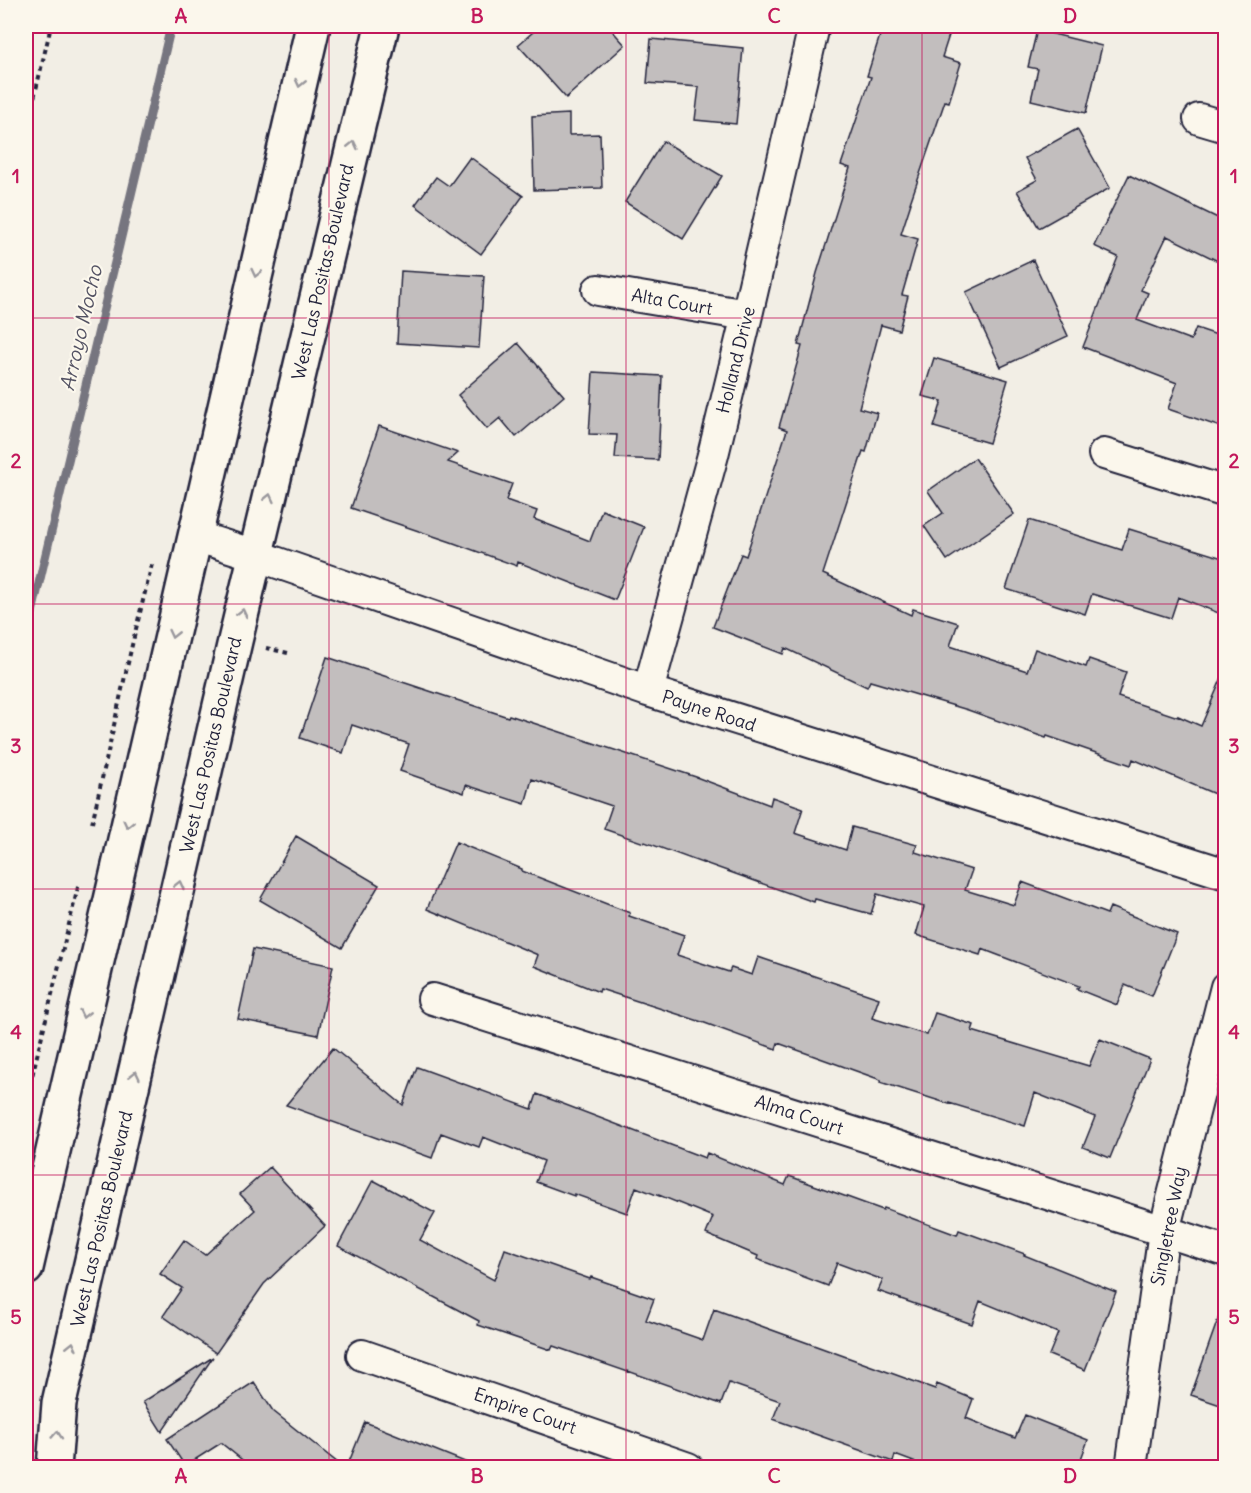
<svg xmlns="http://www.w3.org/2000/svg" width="1251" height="1493" font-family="Delius,sans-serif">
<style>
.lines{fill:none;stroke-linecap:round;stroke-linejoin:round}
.stream{stroke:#76747f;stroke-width:9}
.building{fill:#c2bebe;stroke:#22223b;stroke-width:1.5}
.minor-casing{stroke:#22223b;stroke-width:34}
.secondary-casing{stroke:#22223b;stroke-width:38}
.path{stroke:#22223b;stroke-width:4;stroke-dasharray:4.5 4.5;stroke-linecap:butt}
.minor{stroke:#fbf7ec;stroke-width:30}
.secondary{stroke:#fbf7ec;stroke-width:33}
.oneway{stroke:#99979c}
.grid{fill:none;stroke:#c2185b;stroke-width:1.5;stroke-opacity:0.55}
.labels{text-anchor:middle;stroke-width:4.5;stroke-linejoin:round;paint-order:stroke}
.street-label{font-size:18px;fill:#22223b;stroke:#fbf7ec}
.water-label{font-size:20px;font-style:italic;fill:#535263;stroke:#fbf7ec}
.neatline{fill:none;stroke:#c2185b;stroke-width:2}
.grid-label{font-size:20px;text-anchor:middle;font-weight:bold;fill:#c2185b}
</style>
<rect width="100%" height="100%" fill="#f2eee5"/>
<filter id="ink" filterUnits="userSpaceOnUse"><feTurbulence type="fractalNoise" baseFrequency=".0167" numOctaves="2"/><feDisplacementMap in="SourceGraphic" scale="12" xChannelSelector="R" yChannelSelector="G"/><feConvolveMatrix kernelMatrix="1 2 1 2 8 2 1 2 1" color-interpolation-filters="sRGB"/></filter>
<g filter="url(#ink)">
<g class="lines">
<!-- stream -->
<path class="stream" d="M26 638 171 26"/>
</g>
<!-- building -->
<path class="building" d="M540 26H608L625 45 566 98 518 45Z
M883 26H952L942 57 961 63 949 102 945 101 910 203H911L901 234 918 239 902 295 908 296 899 330 881 325 859 408 877 413 866 452 863 451 823 574 911 615 913 609 958 623 950 646 1027 671 1035 649 1086 667 1089 659 1126 672 1118 697 1178 717V716L1201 726 1226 668V777L1217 795 1133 759 1131 765 1047 736 1046 738 968 710 870 681 867 687 785 648 783 654 713 627 741 554 746 556 787 430 779 427 802 346 798 345 817 273 850 168 841 165 871 77 867 76Z
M1037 30 1102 46 1086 113 1031 100 1038 69 1028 67Z
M651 39 743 48 736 124 695 120 699 87 647 83Z
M569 114V135L600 134 602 188 534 190 532 116Z
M1077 129 1110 188 1039 228 1017 191 1037 180 1025 158Z
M663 141 722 176 683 239 625 202Z
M470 157 523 196 481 254 415 205 436 177 449 186Z
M1129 175 1226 222V265L1167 236 1141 290 1148 293 1137 320 1191 340 1196 328 1226 338V429L1168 409 1177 383 1083 347 1118 257 1094 246Z
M1033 260 1068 336 1001 367 966 292Z
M401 271 484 276 479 348 397 343Z
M518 343 564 396 516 437 500 418 487 429 458 395Z
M934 358 1008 380 989 443 934 427 942 401 922 396Z
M593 372 662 376 658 460 615 458 617 435 589 434Z
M379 426 458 453 448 462 512 484 506 500 537 511 534 519 590 541 602 510 644 527 615 600 518 562 517 566 451 542 351 508Z
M975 458 1014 514 947 560 924 526 943 513 928 491Z
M1029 520 1122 550 1129 529 1226 559V616L1178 597 1171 618 1092 594 1085 614 1006 589Z
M327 657 508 717 509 715 696 777 770 805 772 797 803 808 795 833 846 850 852 827 917 845 915 852 972 870 965 890 1014 905 1022 882 1107 914 1110 907 1177 934 1152 996 1125 985 1117 1005 1077 989 1079 986 982 949 980 955 916 935 924 907 877 894 871 914 815 899 814 902 702 862V863L645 842 644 843 604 829 612 806 532 779 525 804 466 785 464 793 400 771 409 744 352 725 343 753 300 738Z
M296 836 379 885 342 948 260 900Z
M456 842 522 869V871L630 913 629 916 684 935 677 955 729 972 731 968 752 975 758 957 879 998 872 1018 927 1035 935 1013 974 1025 972 1031 1089 1066 1100 1039 1150 1059 1110 1158 1083 1147 1095 1117 1035 1093 1025 1126 949 1103V1104L880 1082 881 1080 778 1043 776 1049 702 1022 600 989 599 992 534 966 538 955 427 909Z
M253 949 333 966 318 1035 238 1019Z
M333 1048 403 1105 417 1067 532 1109 537 1094 705 1158 707 1153 785 1185 789 1176 883 1210 884 1208 957 1235 959 1230 1025 1254 1024 1255 1116 1292 1085 1370 1049 1355 1058 1333 980 1301 972 1324 878 1291 883 1280 837 1263 828 1286 757 1259 758 1256 706 1234 713 1217 659 1195V1196L636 1187 627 1213 574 1194V1196L536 1182 544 1161 483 1137 479 1147 441 1133 432 1158 286 1105Z
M270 1167 325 1226 264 1284 216 1353 163 1316 182 1288 160 1274 184 1240 205 1255 255 1210 240 1194Z
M373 1180 435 1213 420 1240 494 1280 505 1249 590 1279 591 1277 654 1299 646 1320 703 1340 714 1309 935 1389 937 1384 973 1399 966 1418 1015 1438 1025 1415 1088 1440 1078 1467H927L895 1455 893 1462 773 1419 780 1401 729 1383 721 1404 628 1371V1372L553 1346 551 1350 478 1325 479 1321 338 1246Z
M1222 1308H1226V1407L1191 1395Z
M213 1357 162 1432 143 1402Z
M254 1382 273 1411 343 1467H251L221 1443 185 1466 167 1439Z
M365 1422 475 1466V1467H347Z"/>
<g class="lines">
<defs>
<path id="minor" d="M1199 119 1226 127
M598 290 747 315
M1104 454 1226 492
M195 536 255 555 648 691 1226 874
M648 691 713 455 747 315 814 26
M433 999 1164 1231 1226 1251
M362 1355 688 1468
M1131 1468 1164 1231 1226 987"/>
<path id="secondary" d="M26 1268 313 26
M54 1468 59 1403 235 641 382 26"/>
</defs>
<!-- minor casing -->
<use href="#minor" class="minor-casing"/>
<!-- secondary casing -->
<use href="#secondary" class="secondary-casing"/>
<!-- path -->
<path class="path" d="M26 132 51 26
M266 648 288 653
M92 823 132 645 152 564
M26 1101 79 883"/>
<!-- minor -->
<use href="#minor" class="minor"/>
<!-- secondary -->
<use href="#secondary" class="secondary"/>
</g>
<!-- one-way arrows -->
<defs><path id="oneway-chevron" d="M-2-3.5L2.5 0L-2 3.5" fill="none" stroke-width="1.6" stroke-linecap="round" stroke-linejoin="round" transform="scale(1.5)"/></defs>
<g class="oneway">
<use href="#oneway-chevron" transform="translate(300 83) rotate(103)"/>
<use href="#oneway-chevron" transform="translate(353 145) rotate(-77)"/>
<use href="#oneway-chevron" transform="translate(256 273) rotate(103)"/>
<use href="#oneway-chevron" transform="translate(269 498) rotate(-77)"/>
<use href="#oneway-chevron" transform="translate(242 613) rotate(-77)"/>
<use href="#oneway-chevron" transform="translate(173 634) rotate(103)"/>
<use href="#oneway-chevron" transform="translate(128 824) rotate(103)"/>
<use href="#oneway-chevron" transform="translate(179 885) rotate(-77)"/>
<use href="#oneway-chevron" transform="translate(84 1014) rotate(103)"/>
<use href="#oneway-chevron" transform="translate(135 1075) rotate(-77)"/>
<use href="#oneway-chevron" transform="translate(72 1346) rotate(-77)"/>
<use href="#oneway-chevron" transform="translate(57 1435) rotate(-86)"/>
</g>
</g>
<!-- grid -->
<path class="grid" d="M329 26V1468M626 26V1468M922 26V1468M26 318H1226M26 604H1226M26 889H1226M26 1175H1226"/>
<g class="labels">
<!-- street labels -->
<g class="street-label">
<text transform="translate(323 272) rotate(-77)" y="6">West Las Positas Boulevard</text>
<text transform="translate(672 302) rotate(10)" y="6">Alta Court</text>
<text transform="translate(736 360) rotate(-76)" y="6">Holland Drive</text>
<text transform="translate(709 711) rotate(18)" y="6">Payne Road</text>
<text transform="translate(211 745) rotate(-77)" y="6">West Las Positas Boulevard</text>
<text transform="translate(799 1115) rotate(18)" y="6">Alma Court</text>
<text transform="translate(102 1219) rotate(-77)" y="6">West Las Positas Boulevard</text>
<text transform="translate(1169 1226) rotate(-79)" y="6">Singletree Way</text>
<text transform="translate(525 1411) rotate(19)" y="6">Empire Court</text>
</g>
<!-- water labels -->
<g class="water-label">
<text transform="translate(81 328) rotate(-77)" y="7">Arroyo Mocho</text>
</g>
</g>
<!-- margin -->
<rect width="1251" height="1493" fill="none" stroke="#fbf7ec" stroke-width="66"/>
<rect x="33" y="33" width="1185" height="1427" class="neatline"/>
<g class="grid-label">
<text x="181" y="23">A</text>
<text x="477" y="23">B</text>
<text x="774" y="23">C</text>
<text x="1070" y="23">D</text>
<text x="16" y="183">1</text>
<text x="1234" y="183">1</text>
<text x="16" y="468">2</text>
<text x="1234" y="468">2</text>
<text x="16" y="753">3</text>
<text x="1234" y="753">3</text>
<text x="16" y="1039">4</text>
<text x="1234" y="1039">4</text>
<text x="16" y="1324">5</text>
<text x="1234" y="1324">5</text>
<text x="181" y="1483">A</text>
<text x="477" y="1483">B</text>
<text x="774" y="1483">C</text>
<text x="1070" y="1483">D</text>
</g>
</svg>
